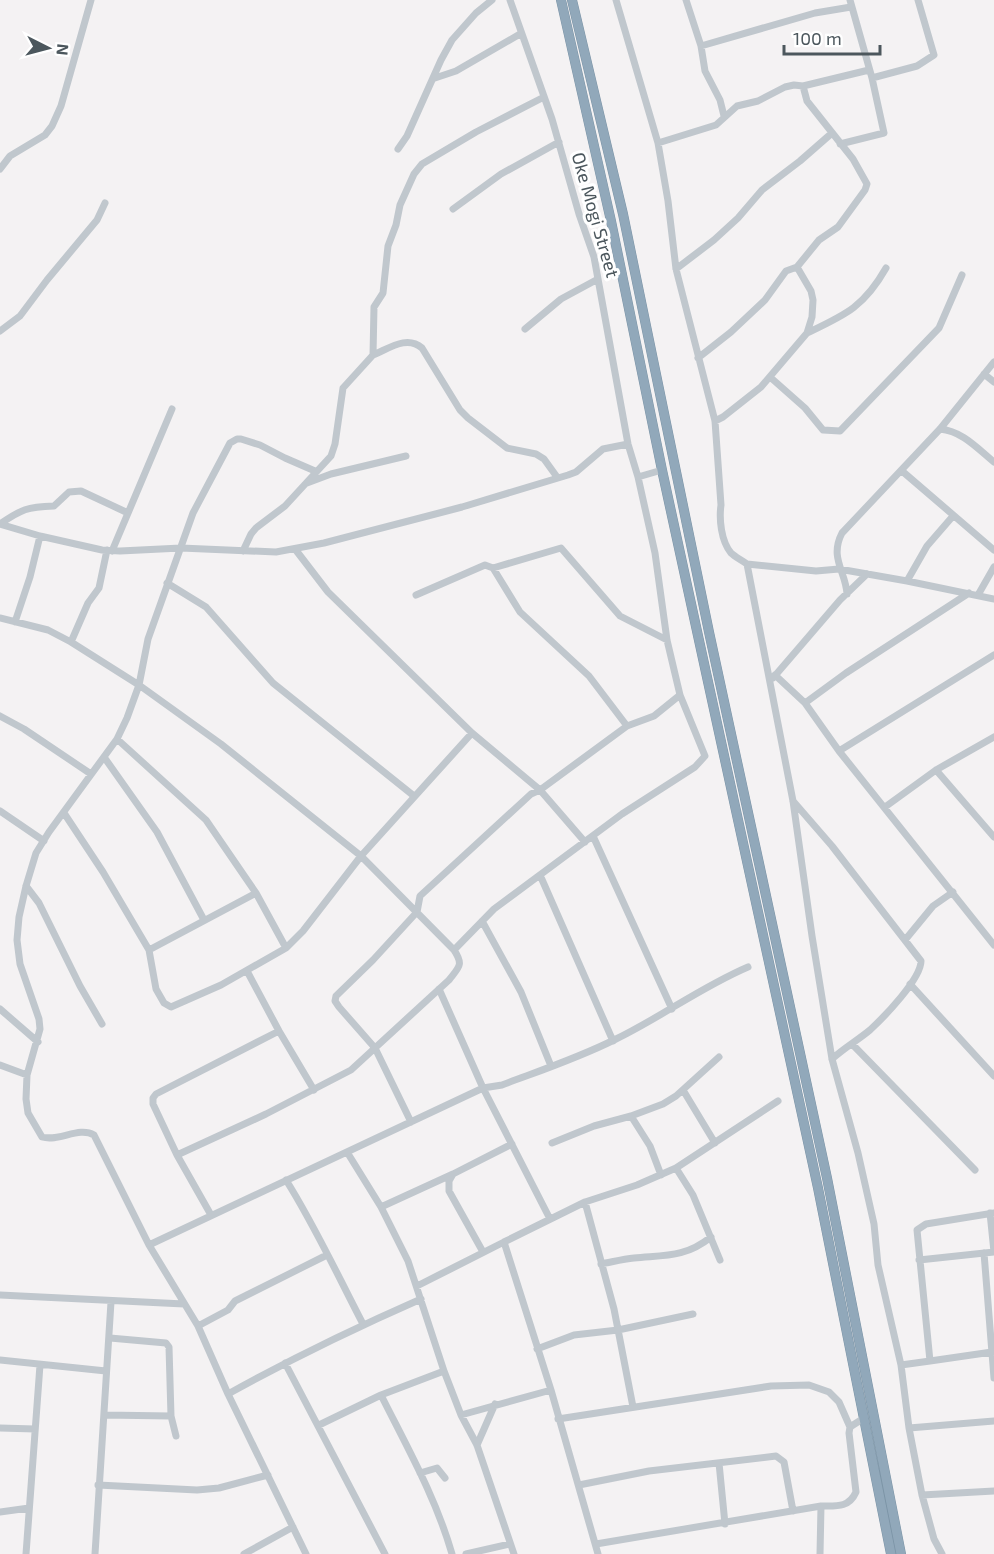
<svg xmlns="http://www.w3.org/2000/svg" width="994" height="1554" font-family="'Exo 2',sans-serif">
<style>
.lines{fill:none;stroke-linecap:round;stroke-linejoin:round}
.highway-casing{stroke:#7c94a6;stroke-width:10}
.minor{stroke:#c0c7cd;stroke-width:7}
.highway{stroke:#91a8ba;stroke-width:9}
.labels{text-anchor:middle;stroke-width:6;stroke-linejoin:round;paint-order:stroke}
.street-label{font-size:18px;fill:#4c575d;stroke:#fff}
</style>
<rect width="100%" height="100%" fill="#f4f2f3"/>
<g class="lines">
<defs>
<path id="highway" d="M561 0 611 221 662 470 818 1188 891 1554
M572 0 623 214 709 632 827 1178 901 1554"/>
</defs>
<!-- highway casing -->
<use href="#highway" class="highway-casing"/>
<!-- minor -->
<path class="minor" d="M616 0 658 143 668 201 676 269 715 421 721 505C719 519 721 541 731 553 735 557 742 560 747 564L793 801 812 936 832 1059 858 1153 874 1224 878 1265 901 1365 909 1428 922 1495 934 1539 942 1554
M686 0 701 46 705 71 720 100 724 116
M701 46 815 13 851 7
M435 78 456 71 520 34
M872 78 917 66 934 55 918 0
M658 143 716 125 737 106 758 101 785 87 794 85 803 86 869 70
M840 144 884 133 872 78 850 0
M398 149 407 136 441 60 452 40 476 13 492 0
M0 169 10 156 45 135 52 126 61 106 91 0
M453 209 501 174 559 142
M676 269 714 240 738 218 762 190 800 161 832 133
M525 329 561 299 598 279
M0 331 20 316 47 280 97 220 105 203
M807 333C845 315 864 307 886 268
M373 355C390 348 407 335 422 348L460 410 468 418 507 448 536 454 544 459 557 477
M698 358 731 332 765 300 786 271 797 267 819 240 838 227 865 190 867 184 853 159 807 101 803 86
M984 374 994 382
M770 377 805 408 823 430 840 431 939 328 962 275
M715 421 723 417 761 387 807 333 812 317 813 300 811 291 797 267
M940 429C962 431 977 448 994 462
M902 471 994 550
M638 477 662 470
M307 483 331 474 406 456
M0 524 40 536 102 550 120 551 181 548 276 552 324 543 462 507 568 475 576 472 603 449 628 444
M0 524C22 509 27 507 54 506L69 492 81 491 128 513
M295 549 328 592 472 733 540 790 585 842
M112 551 172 409
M243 551 251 534 256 528 285 506 331 456 335 444 343 388 373 355 374 307 383 293 388 246 396 225 400 205 414 174 422 164 476 132 544 97
M747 564 816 571 839 569 907 581 994 599
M907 581 927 546 953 516
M167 583 206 607 273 683 414 796
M847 594C846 572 829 558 842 533L940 429 994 362
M416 595 485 565 493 568 561 548 620 616 667 640
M978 595 994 567
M0 618 48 630 71 642 139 685 221 744 361 856 454 950C464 965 459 967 449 980L351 1070 266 1114 177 1155
M15 622 30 577 40 536
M71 642 88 603 99 588 107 550
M775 675 805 703 839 751 994 945
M773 678 840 600 867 574
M805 703 846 673 969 593
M0 716 24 729 91 774
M627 726 654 716 680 695
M117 739 206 820 256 893 286 948
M839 751 994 655
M104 757 157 832 204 920
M936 770 994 837
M793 801 832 846 921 961C921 979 884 1017 870 1030 858 1040 844 1048 832 1059
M885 807 936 770 994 737
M0 811 44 841
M64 813 103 872 149 950 156 989 164 1003 171 1007 221 985 286 948 303 931 361 856 472 733
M593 836 672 1009
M540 875 613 1041
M26 886 39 903 80 986 102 1024
M482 921 521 992 551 1066
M905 940 933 906 953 892
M149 950 256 893
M454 950 494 909 622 814 695 767 705 756 680 695 667 640 655 553 638 477 628 444 594 257 579 214 552 119 510 0
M247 971 279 1031 314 1090
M910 984 994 1076
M439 989 483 1088 550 1219
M0 1009 38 1042
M852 1044 975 1170
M0 1065 27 1075
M683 1090 715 1143
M631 1116 650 1146 661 1175
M411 1122 375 1048 339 1007 335 1001 336 996 373 960 417 912 420 896 531 794 540 790 627 726 589 676 520 612 493 568
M552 1143 594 1126 631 1116 663 1104 676 1096 719 1057
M347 1152 381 1207 408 1261 444 1371 461 1415 477 1445 514 1554
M676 1168 693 1195 720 1260
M286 1180C315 1226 338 1276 363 1324
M585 1202 614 1309 633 1407
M381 1207 453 1174
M990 1213 994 1252
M211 1215 177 1155 153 1104V1098L156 1094 279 1031
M149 1245 483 1088 502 1085C539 1071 578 1058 614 1040 660 1018 701 987 748 967
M483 1252 449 1191V1181L453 1174 512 1144
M984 1253 994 1378
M919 1260 994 1252
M601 1264C612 1262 623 1259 634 1258 664 1255 685 1258 711 1237
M417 1286 504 1242
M0 1295 184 1304
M198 1326 228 1310 235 1301 327 1255
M110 1338 166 1343 169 1347 171 1416 176 1436
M537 1349 574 1335 618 1330 693 1314
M0 1360 106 1371
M930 1361 992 1352
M285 1363 385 1554
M901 1365 930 1361 917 1230 926 1224 994 1213
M228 1394C291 1359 355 1328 421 1299
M381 1395C407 1447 436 1498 452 1554
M104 1415 171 1416
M461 1415 551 1390
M558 1419 771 1386 809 1385 829 1392 839 1402 850 1427
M319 1425 381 1395 444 1371
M0 1428 35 1429
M909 1428 994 1421
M477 1445 495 1404
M719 1463 725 1524
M420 1473 437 1468 445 1478
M98 1485 197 1490 219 1488 268 1475
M579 1485 649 1471 776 1456 784 1462 793 1511
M922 1495 994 1491
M0 1512 29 1508
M596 1544 821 1506C836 1506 849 1508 856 1492L849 1433 850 1427 864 1418
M26 1554 40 1365
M95 1554 111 1302
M244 1554 293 1527
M306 1554 228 1394 198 1326 149 1245 94 1135C79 1126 59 1142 42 1137L28 1113 26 1099 27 1075 40 1029 39 1019 20 964 17 940 19 917 26 886 36 853 49 832 117 739 127 718 139 685 148 639 193 513 230 443 237 439H241L260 445 285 458 315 471
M466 1554 510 1544
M598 1554 551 1390 504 1242 585 1202 637 1185 676 1168 778 1101
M820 1554 821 1506"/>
<!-- highway -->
<use href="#highway" class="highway"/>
</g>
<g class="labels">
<!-- street labels -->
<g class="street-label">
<text transform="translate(595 215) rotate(74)" y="6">Oke Mogi Street</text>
</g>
</g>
<!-- north arrow -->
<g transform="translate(48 48) rotate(96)" stroke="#ffffff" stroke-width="4.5" paint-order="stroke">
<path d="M0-4.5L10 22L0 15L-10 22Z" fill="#4c575d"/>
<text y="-9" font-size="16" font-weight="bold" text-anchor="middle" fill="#4c575d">N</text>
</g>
<!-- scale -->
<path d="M784 45v9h96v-9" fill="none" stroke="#4c575d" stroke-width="3"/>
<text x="793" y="45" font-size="18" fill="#4c575d" stroke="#ffffff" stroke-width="4.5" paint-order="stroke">100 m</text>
</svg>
